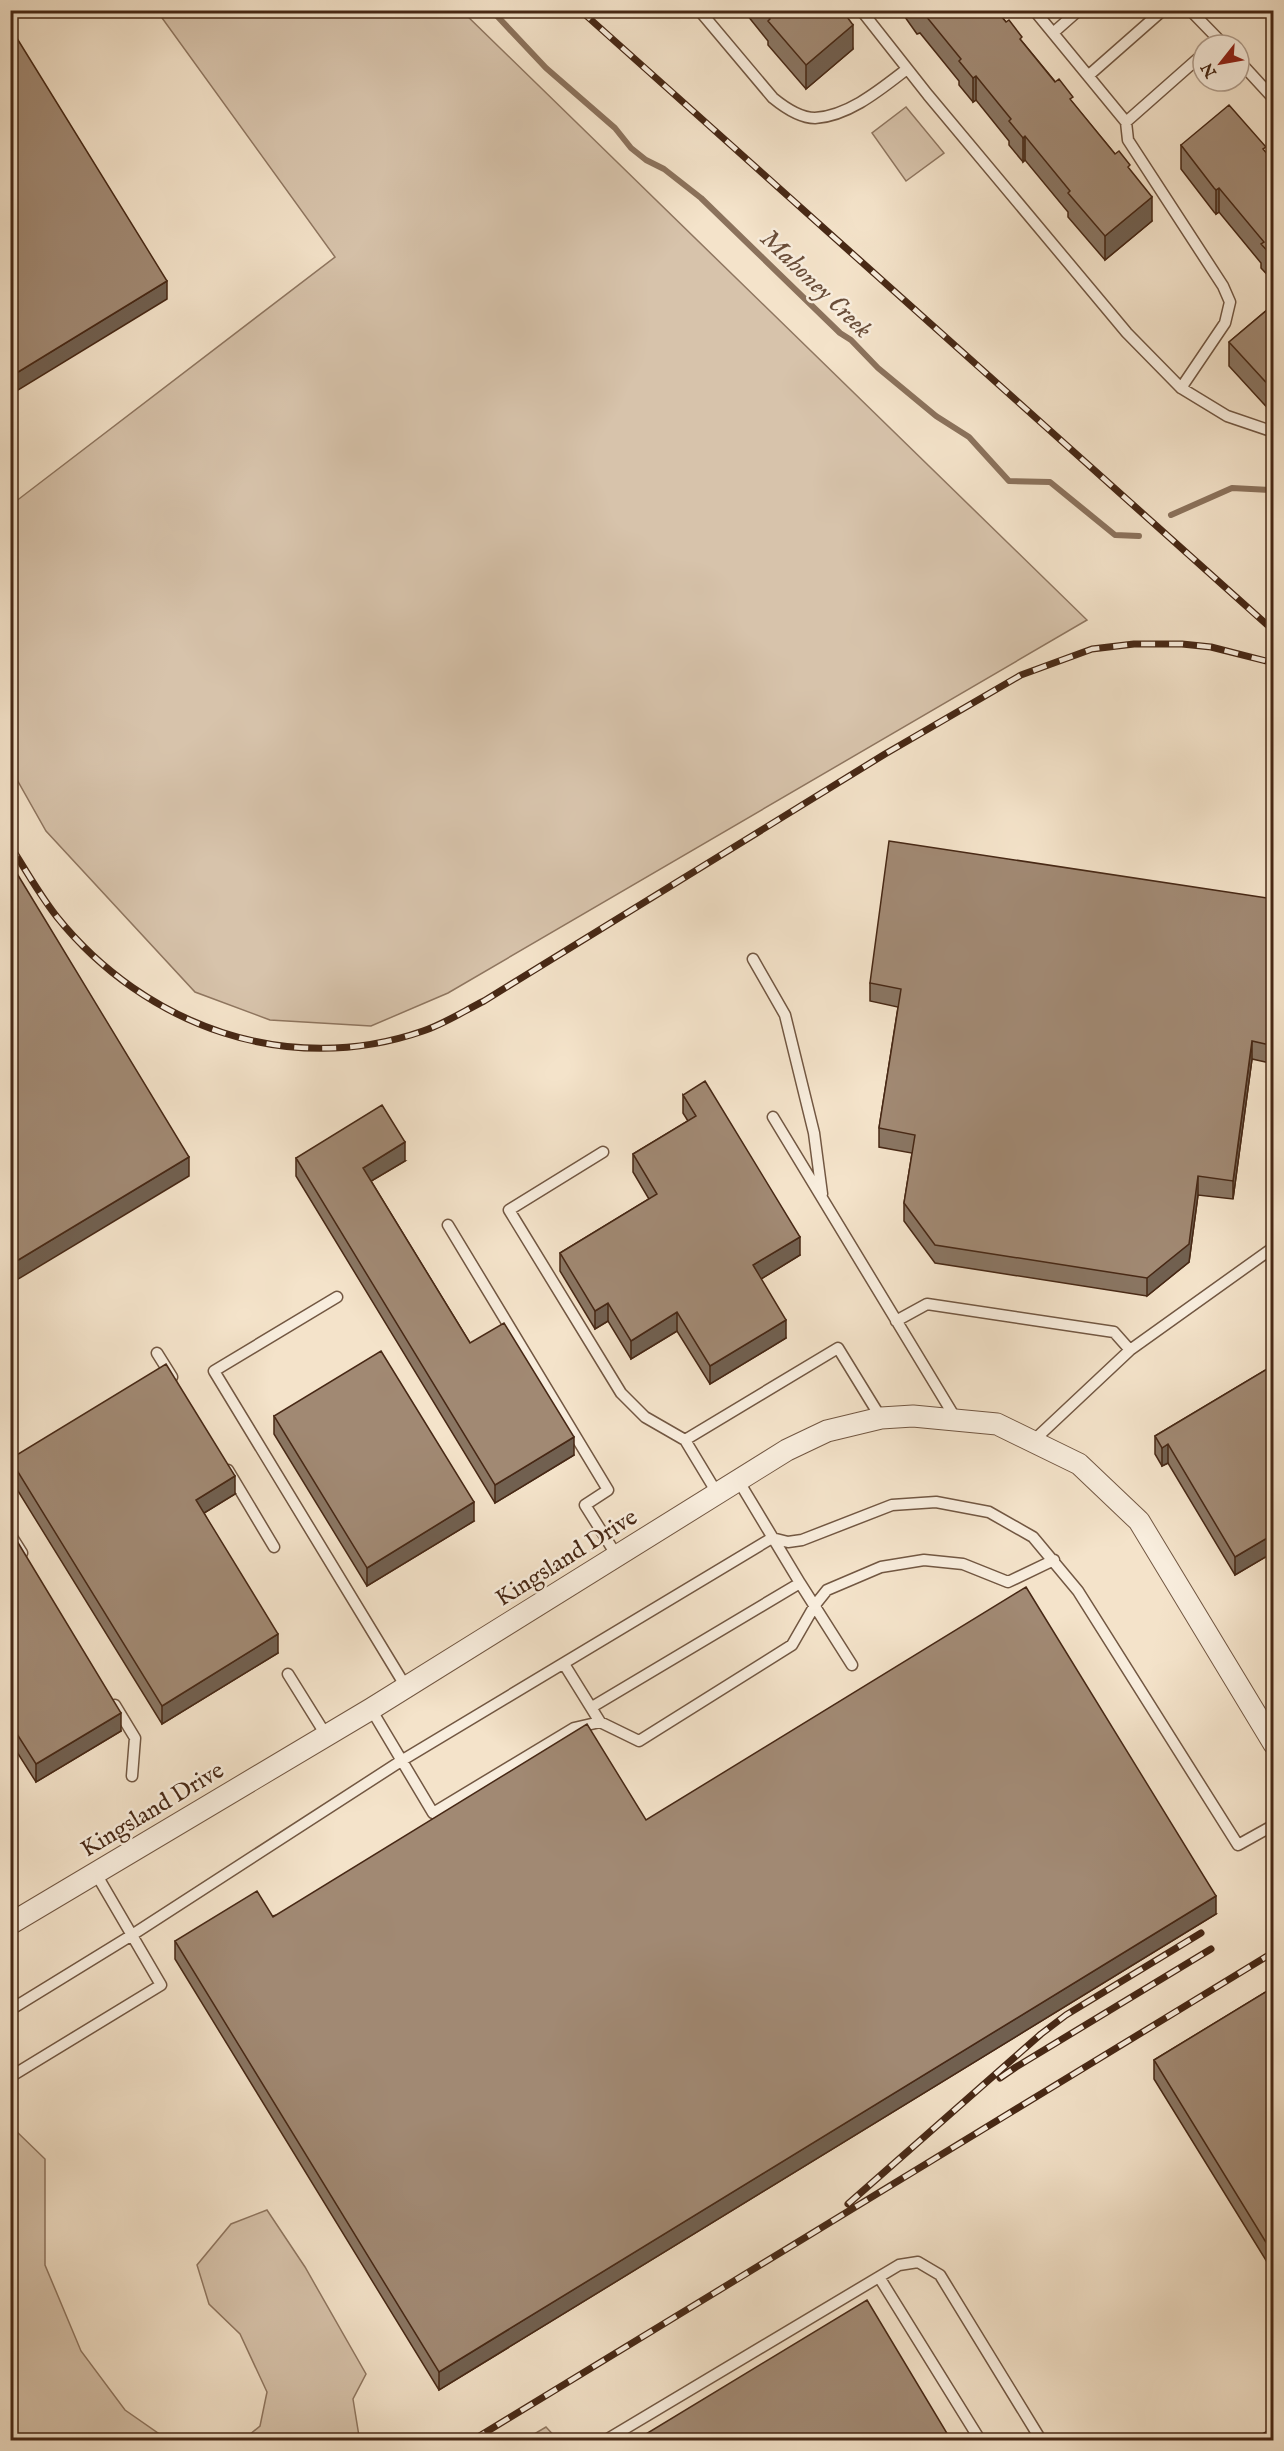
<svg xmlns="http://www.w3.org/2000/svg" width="1284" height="2451" font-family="'IM FELL English',serif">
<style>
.green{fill:#d7c3ab;stroke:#8f7660;stroke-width:1.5}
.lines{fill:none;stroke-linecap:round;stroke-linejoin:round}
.stream{stroke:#8b725c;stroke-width:6}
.lane-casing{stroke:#725742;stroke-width:13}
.street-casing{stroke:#725742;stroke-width:23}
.lane{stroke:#f8eddd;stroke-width:10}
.street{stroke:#f8eddd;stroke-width:21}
.rail-casing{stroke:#472815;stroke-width:7}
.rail{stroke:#f8eddd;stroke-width:4.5;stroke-dasharray:14;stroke-linecap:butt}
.wall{fill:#8a7663;stroke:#472815;stroke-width:1.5}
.shaded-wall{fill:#716050;stroke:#472815;stroke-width:1.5}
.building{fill:#a18973;stroke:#472815;stroke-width:1.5}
.labels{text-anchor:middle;stroke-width:5;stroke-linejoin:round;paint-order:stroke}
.street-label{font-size:24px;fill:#472815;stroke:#f8eddd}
.water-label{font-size:26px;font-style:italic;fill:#694d39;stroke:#f8eddd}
</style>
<rect width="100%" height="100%" fill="#f4e3ca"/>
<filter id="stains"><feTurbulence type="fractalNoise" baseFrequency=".00333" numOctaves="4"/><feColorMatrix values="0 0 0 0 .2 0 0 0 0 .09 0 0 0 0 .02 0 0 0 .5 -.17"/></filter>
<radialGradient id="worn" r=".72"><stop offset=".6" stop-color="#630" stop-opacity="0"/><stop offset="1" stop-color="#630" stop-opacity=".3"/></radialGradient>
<!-- green -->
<path class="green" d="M157 11H462L1087 620 448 993 371 1026 270 1020 195 992 46 831 11 769V505L335 257Z
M906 107 944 153 906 181 872 133Z
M14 2129 45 2159V2265L81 2351 125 2410 161 2435 177 2440H11L10 2130Z
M267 2210 305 2267 366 2374 353 2399 359 2436 365 2440H243L260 2426 267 2392 240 2334 209 2304 197 2265 231 2224Z
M546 2427 558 2440H524Z"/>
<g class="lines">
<!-- stream -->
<path class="stream" d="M489 10 498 17 546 68 615 128 631 148 646 160 664 169 701 198 840 333 851 340 878 368 936 416 969 437 1009 481 1050 482 1115 535 1139 536
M1171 515 1232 488 1270 490 1274 493"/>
<defs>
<path id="lane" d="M699 10 773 98C784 107 800 118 815 118 849 116 881 89 907 69
M861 10 928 95 1127 333 1181 388 1227 416 1274 432
M1034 10 1126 122 1128 140 1223 286 1230 302 1225 323 1181 388
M1190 10 1224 45
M1053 33 1079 10
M1239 61 1274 99
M1088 76 1163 10
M1126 122 1203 54
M753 959 785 1015 814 1133 822 1194
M773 1117 956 1419
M603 1152 509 1210 621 1393 645 1417 685 1440
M448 1225 608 1490 585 1505 617 1556
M337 1297 214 1371 406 1687
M896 1321 927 1304 1114 1332 1130 1350
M157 1353 172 1377
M1032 1442 1130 1350 1274 1247
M228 1470 274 1547
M717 1493 685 1440 838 1348 881 1418
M10 1534 22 1553
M800 1583 852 1665
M564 1664 600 1722
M288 1674 326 1735
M115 1705 135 1738 132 1776
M592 1707 800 1583 738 1480
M371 1709 433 1813 574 1728 600 1722 639 1741 792 1645 815 1605 827 1590 881 1567 924 1560 963 1564 1008 1582 1054 1560
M10 2010 132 1935 401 1761 772 1538 788 1542 802 1540 892 1505 936 1502 989 1512 1033 1537 1078 1591 1238 1845 1274 1825
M10 2077 161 1985 95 1872
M879 2277 980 2440
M606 2440 899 2265 918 2262 940 2275 1041 2440"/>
<path id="street" d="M10 1924 371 1709 787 1450 827 1431 881 1418 913 1416 997 1424 1079 1464 1139 1521 1274 1744"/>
</defs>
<!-- lane casing -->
<use href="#lane" class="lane-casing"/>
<!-- street casing -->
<use href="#street" class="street-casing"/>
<!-- lane -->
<use href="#lane" class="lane"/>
<!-- street -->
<use href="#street" class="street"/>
<defs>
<path id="rail" d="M580 10 1274 631
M10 845C25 869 39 894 57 917 145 1026 288 1078 423 1031 444 1024 464 1011 484 1001L885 754 1021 675 1092 649 1134 644H1182L1211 647 1274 663
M1000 2078 1016 2067 1211 1949
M848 2204 1041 2034 1066 2015 1201 1933
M473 2440 1274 1952"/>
</defs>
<!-- rail casing -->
<use href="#rail" class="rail-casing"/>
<!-- rail -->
<use href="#rail" class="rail"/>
</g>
<!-- wall -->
<path class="wall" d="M743 10H842L853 49 806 89 768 45V41Z
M900 10H996L1115 154 1130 171 1152 221 1105 260 1068 217V212L1025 160 1023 162 1009 145V141L976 100 973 102 959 85V81L920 33 917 34Z
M1181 145 1266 153 1274 162V282L1261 268V263L1219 212 1216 214 1214 212 1181 169Z
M1274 304V414H1273L1229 366V342Z
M1274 899V1064L1252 1059 1233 1199 1198 1195 1189 1262 1147 1296 935 1263 904 1221V1203L912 1153 879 1147V1128L898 1007 870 1001V983Z
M683 1095 800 1255 761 1279 786 1338 710 1384 677 1331 631 1359 608 1321 595 1329 560 1271V1253L649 1199 633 1172V1154L688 1121 683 1113Z
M296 1158 405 1161 371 1181 470 1343 574 1455 495 1503 296 1176Z
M1274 1365V1552L1235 1575 1168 1463 1162 1466 1155 1454V1436Z
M274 1416 474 1521 367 1586 274 1434Z
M10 1459 235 1494 204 1513 278 1653 162 1724 10 1478Z
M10 1545 121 1731 36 1782 10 1741Z
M646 1820 1216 1914 439 2390 175 1959V1941Z
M1274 1987 1267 2262 1154 2079V2060Z"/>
<!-- shaded-wall -->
<path class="shaded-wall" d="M853 25V49L806 89V65Z
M976 76V100L973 102V78Z
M1025 136V160L1023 162V138Z
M1219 188V212L1216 214V190Z
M1152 197V221L1105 260V236Z
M167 281V299L10 395V377Z
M1252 1041V1059L1233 1199V1181Z
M405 1142V1161L363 1186V1168Z
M189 1157V1176L10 1284V1265Z
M1198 1176V1195L1189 1262 1147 1296V1278Z
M800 1237V1255L753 1284V1265Z
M608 1303V1321L595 1329V1311Z
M677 1312V1331L631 1359V1341Z
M786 1320V1338L710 1384V1366Z
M574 1437V1455L495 1503V1485Z
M1168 1444V1463L1162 1466V1448Z
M235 1476V1494L196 1518V1500Z
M474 1502V1521L367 1586V1568Z
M1274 1534V1552L1235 1575V1557Z
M278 1634V1653L162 1724V1706Z
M121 1713V1731L36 1782V1764Z
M10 1777H12V1795L10 1796Z
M1216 1896V1914L439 2390V2372Z
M1274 2240V2258L1267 2262V2244Z"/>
<!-- building -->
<path class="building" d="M763 10H842L853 25 806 65 768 21 770 19Z
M921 10H996L1006 22 1009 20 1022 37 1020 39 1055 82 1059 79 1073 97 1070 99 1115 154 1119 151 1130 165 1128 167 1152 197 1105 236 1068 193 1070 191 1025 136 1023 138 1009 121 1011 119 976 76 973 78 959 61 961 59Z
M10 27 167 281 10 377Z
M1229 105 1266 147 1263 149 1274 162V258L1261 244 1264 242 1219 188 1216 190 1214 188 1181 145Z
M1274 304V390H1273L1229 342Z
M889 841 1274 899V1046L1252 1041 1233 1181 1198 1176 1189 1244 1147 1278 935 1245 904 1203 915 1135 879 1128 901 989 870 983Z
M10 862 189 1157 10 1265Z
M705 1081 800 1237 753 1265 786 1320 710 1366 677 1312 631 1341 608 1303 595 1311 560 1253 657 1194 633 1154 696 1116 683 1095Z
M382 1105 405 1142 363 1168 470 1343 504 1323 574 1437 495 1485 296 1158Z
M381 1351 474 1502 367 1568 274 1416Z
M166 1364 235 1476 196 1500 278 1634 162 1706 10 1459Z
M1274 1365V1534L1235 1557 1168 1444 1162 1448 1155 1436Z
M17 1541 121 1713 36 1764 10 1723V1545Z
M1026 1587 1216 1896 439 2372 175 1941 257 1891 273 1917 587 1724 646 1820Z
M1274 1987V2240L1267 2244 1154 2060Z
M867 2300 951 2440H636Z
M1271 2429 1274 2433V2440H1252Z"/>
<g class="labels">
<!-- street labels -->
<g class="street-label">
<text transform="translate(566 1557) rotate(-32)" y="8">Kingsland Drive</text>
<text transform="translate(152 1809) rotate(-31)" y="8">Kingsland Drive</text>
</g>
<!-- water labels -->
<g class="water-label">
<text transform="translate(817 283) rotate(44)" y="9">Mahoney Creek</text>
</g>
</g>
<!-- margin -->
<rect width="1284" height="2451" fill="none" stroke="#f4e3ca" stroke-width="36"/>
<rect x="12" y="12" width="1260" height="2427" fill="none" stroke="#472815" stroke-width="3"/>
<rect x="18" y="18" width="1248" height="2415" fill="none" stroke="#472815" stroke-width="1.5"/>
<!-- north arrow -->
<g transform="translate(1221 63) rotate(239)"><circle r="28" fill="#f8eddd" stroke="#b19e8d" stroke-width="1.5"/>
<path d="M0-4.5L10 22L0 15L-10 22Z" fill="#8f2418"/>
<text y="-9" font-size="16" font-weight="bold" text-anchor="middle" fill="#472815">N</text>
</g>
<rect width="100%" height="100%" filter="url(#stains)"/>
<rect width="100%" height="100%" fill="url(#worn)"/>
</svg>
